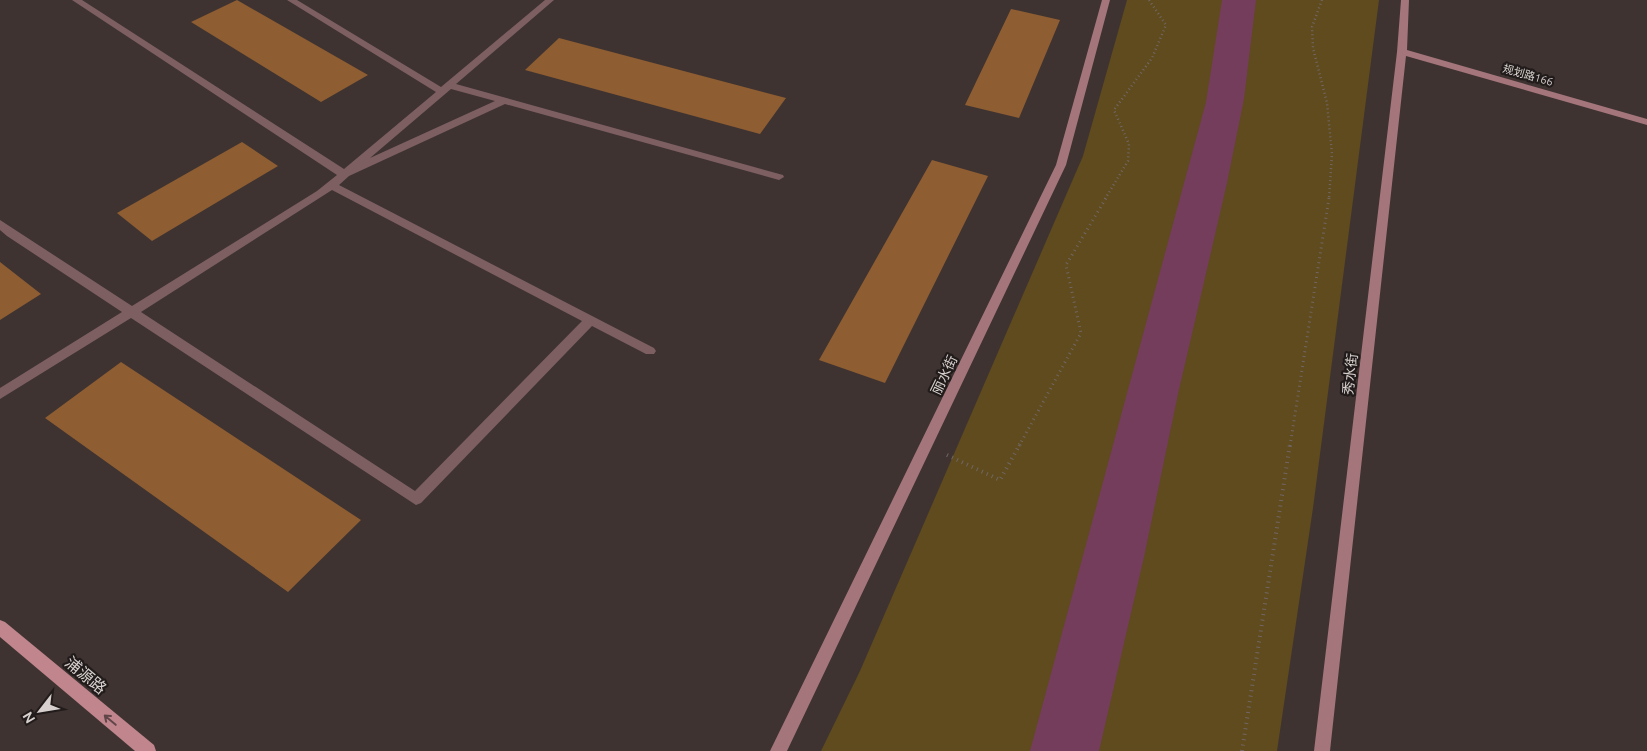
<svg xmlns="http://www.w3.org/2000/svg" width="1647" height="751" font-family="Ubuntu,'Noto Sans SC',sans-serif">
<style>
.green{fill:#5f4b1e}
.water{fill:#743d5b}
.building{fill:#8e5d32}
.lines{fill:none;stroke-linecap:round;stroke-linejoin:round}
.path-far2{stroke:#716765;stroke-width:2.5;stroke-dasharray:1 3;stroke-linecap:butt}
.path-far1{stroke:#716765;stroke-width:3;stroke-dasharray:1 4;stroke-linecap:butt}
.path{stroke:#716765;stroke-width:4;stroke-dasharray:1 4.5;stroke-linecap:butt}
.street{fill:#7d5f62;fill-rule:evenodd}
.secondary{fill:#a4757b;fill-rule:evenodd}
.primary{fill:#c1868d;fill-rule:evenodd}
.oneway{stroke:#614649}
.labels{text-anchor:middle;stroke-width:4.5;stroke-linejoin:round;paint-order:stroke}
.far-street-label{font-size:11px;fill:#d7d0ce;stroke:#211c1b}
.street-label{font-size:14px;fill:#d7d0ce;stroke:#211c1b}
.near-street-label{font-size:16px;fill:#d7d0ce;stroke:#211c1b}
</style>
<rect width="100%" height="100%" fill="#3e3331"/>
<!-- green -->
<path class="green" d="M1127 0H1379L1313 508 1277 751H821L860 671 1083 156Z"/>
<!-- water -->
<path class="water" d="M1222 0H1256L1244 99 1227 183 1178 394 1144 557 1099 751H1030L1206 102Z"/>
<!-- building -->
<path class="building" d="M237 0 368 75 321 102 191 22Z
M1011 9 1060 20 1019 118 965 105Z
M559 38 786 98 760 134 525 70Z
M242 142 278 166 152 241 117 213Z
M932 160 988 176 885 383 819 360Z
M0 262 41 294 0 320Z
M121 362 361 520 288 592 45 418Z"/>
<g class="lines">
<!-- path-far2 -->
<path class="path-far2" d="M1322 0 1312 27 1313 48 1327 103 1332 154 1329 199
M1105 199 1128 161 1129 144 1114 110 1152 58 1166 25 1149 0"/>
<!-- path-far1 -->
<path class="path-far1" d="M1019 446 1081 333 1066 265 1106 198
M1290 446 1329 198"/>
<!-- path -->
<path class="path" d="M947 455 1000 480 1020 444
M1242 751 1290 444"/>
<!-- street -->
<path class="street" d="M72 0H82L344 169 436 92 287 0H297L441 87 545 0H554L456 84 783 175 784 177 779 180 505 104 349 176 339 185 654 348 656 351 654 354H646L592 326 421 503 416 505 131 318 0 399V388L122 312 7 236 0 230V220L132 306 317 191 337 175ZM451 89 495 101 370 158ZM332 190 582 321 415 491 141 312Z"/>
<!-- secondary -->
<path class="secondary" d="M1102 0H1110L1066 165 787 751H770L1056 165Z
M1401 0H1409L1407 50 1647 119V125L1406 56 1330 751H1314L1397 52Z"/>
<!-- primary -->
<path class="primary" d="M0 620 5 622 154 745 156 751H135L0 637Z"/>
</g>
<!-- one-way arrows -->
<defs><path id="oneway-shaft" d="M-6 0H5M1.5-3L5.5 0L1.5 3" fill="none" stroke-width="1.6" stroke-linecap="round" stroke-linejoin="round" transform="scale(1.25)"/></defs>
<use class="oneway" href="#oneway-shaft" transform="translate(110 720) rotate(-140)"/>
<g class="labels">
<!-- far-street labels -->
<g class="far-street-label">
<text transform="translate(1528 75) rotate(16)" y="4">规划路166</text>
</g>
<!-- street labels -->
<g class="street-label">
<text transform="translate(1350 374) rotate(-83)" y="5">秀水街</text>
<text transform="translate(944 375) rotate(-64)" y="5">丽水街</text>
</g>
<!-- near-street labels -->
<g class="near-street-label">
<text transform="translate(86 675) rotate(40)" y="6">浦源路</text>
</g>
</g>
<!-- north arrow -->
<g transform="translate(40 711) rotate(239)" stroke="#211c1b" stroke-width="4" paint-order="stroke">
<path d="M0-4L9 19L0 12L-9 19Z" fill="#d7d0ce"/>
<text y="-8" font-size="14" font-weight="bold" text-anchor="middle" fill="#d7d0ce">N</text>
</g>
</svg>
